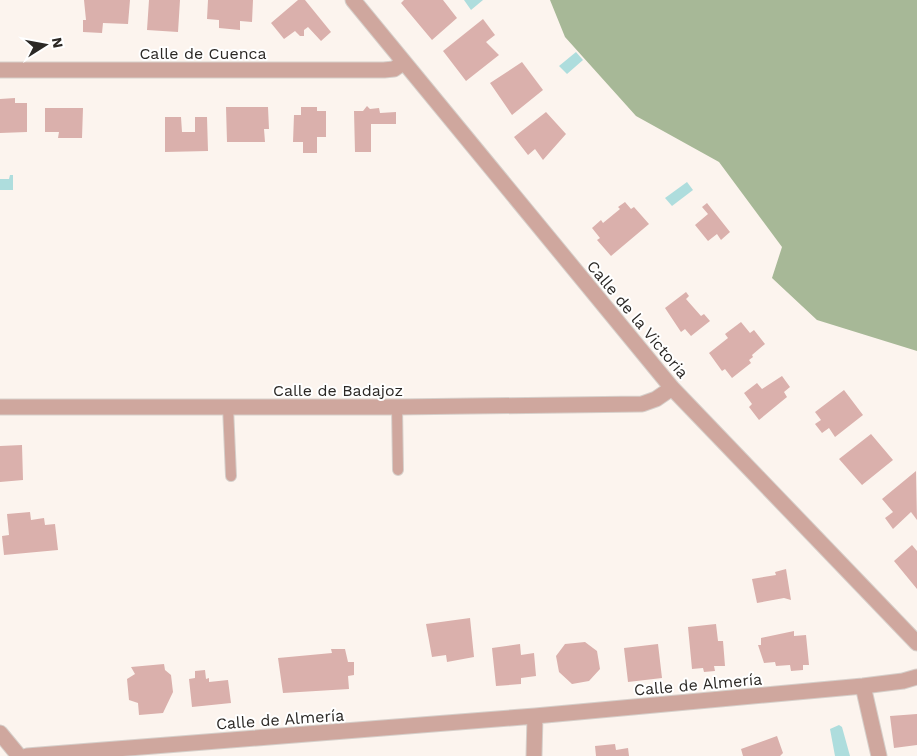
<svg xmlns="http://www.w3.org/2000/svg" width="917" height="756" font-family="'Work Sans',sans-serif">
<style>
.forest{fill:#a7b897}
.water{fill:#aedddd}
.building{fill:#dab0ac}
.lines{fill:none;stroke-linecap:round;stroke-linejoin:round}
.service-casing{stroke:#d6cfca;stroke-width:12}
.minor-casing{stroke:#d6cfca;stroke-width:17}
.service{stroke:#cfa79e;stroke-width:10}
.minor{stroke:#cfa79e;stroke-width:15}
.labels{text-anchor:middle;stroke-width:4;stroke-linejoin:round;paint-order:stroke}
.street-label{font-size:16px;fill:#2b2825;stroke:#fff}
</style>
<rect width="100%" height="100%" fill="#fcf4ee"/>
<!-- forest -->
<path class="forest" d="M550 0H917V351L817 320 772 278 782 247 719 162 636 116 565 37Z"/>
<!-- water -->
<path class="water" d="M464 0H483L471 10Z
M576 52 583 60 567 74 559 66Z
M10 175H13V190H0V179H9Z
M687 182 693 190 672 206 665 198Z
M839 725 842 727 850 756H835L830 729Z"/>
<!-- building -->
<path class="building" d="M84 0H130L128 24 103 23 102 33 83 32V20H86Z
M149 0H180L178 32 147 30Z
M208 0H253L252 22 240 21V30L219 28V20L207 19Z
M298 0H305L331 32 321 41 308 27 304 30V36H300L295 31 284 39 271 23Z
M404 0H443L457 18 432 40 401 3Z
M483 19 495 35 486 42 499 55 466 81 443 51Z
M522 62 543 90 512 115 490 83Z
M15 98V103H27V132L0 133V99Z
M367 106 370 109 379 108 380 113 396 112V124H371V152H355L354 111H363Z
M226 107H268L269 129H264L265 142H227Z
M301 107H317V111H326V137H317V153H303V142H293L294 115H301Z
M45 108H83L82 138H58L59 132H45Z
M546 112 566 134 543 160 535 149 528 155 514 137Z
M165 117H181L182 132H195V117H207L208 151 165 152Z
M625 202 631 209 634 207 649 224 611 256 597 240 600 238 592 228 601 220 603 223 620 209 618 207Z
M707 203 730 232 721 240 717 234 708 241 695 225 708 214 702 207Z
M686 292 689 296 686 299 701 316 704 314 710 321 691 336 685 329 681 332 665 308Z
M741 322 750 333 754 330 765 344 752 355 753 357 749 360 751 363 732 378 725 369 722 371 709 353 728 338 725 334Z
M782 376 790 387 784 392 787 397 759 420 749 407 752 404 744 393 757 383 762 389Z
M844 390 863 415 835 437 829 428 822 433 815 424 821 420 815 412Z
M871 434 893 460 862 485 839 459Z
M22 445 23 480 0 482V446Z
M916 471 917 520 911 512 893 529 885 518 893 512 882 499Z
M30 512 31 520 44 518 45 525 55 524 58 550 4 555 2 536 9 535 7 514Z
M912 545 917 551V589L894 561Z
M786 569 791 600 784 598 757 603 752 579 776 575 775 572Z
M470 618 474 657 447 662 446 655 432 657 426 624Z
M716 624 718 641H723L725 666H714L715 671 704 672 703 668 692 669 688 627Z
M794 631V636L806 635 809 665H803V670L791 671 790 665 776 666 775 662 764 663 758 645H761V638Z
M585 642 597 651 600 669 589 681 572 684 559 672 556 656 565 644Z
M520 644 521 655 534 653 536 676 521 678V684L496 686 492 648Z
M658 644 662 678 628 682 624 648Z
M331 649H345L348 662H354V675L348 676 349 689 283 693 278 658 332 653Z
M164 664 165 670 171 675 173 692 163 713 139 715 138 703 129 700 127 679 135 674 131 667Z
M205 670 206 679 209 678V682L228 680 231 703 192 707 189 679 195 678V671Z
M917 714V745L894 748 890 716Z
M777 736 783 753 780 756H743L741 749Z
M615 744 616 750 628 748 629 756H596L595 746Z"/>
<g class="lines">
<defs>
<path id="service" d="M228 407 231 476
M397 407 398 470"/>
<path id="minor" d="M353 0 672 388 917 643
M0 70H384L394 69 404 62
M0 407H397L642 404 656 399 672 388
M863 686 879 756
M0 733 19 756
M27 756 535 716 863 686 903 681 917 677
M534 756 535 716"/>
</defs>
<!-- service casing -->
<use href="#service" class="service-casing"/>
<!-- minor casing -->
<use href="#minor" class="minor-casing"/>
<!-- service -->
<use href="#service" class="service"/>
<!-- minor -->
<use href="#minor" class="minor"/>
</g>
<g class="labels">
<!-- street labels -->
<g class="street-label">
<text x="203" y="59">Calle de Cuenca</text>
<text transform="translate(638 319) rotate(50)" y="6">Calle de la Victoria</text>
<text x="338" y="396">Calle de Badajoz</text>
<text transform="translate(698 684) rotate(-5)" y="6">Calle de Almería</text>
<text transform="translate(280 719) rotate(-4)" y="6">Calle de Almería</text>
</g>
</g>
<!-- north arrow -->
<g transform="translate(45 45) rotate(79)" stroke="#ffffff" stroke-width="4" paint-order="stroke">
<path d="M0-4L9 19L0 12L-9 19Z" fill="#2b2825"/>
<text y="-8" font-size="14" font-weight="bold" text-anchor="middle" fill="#2b2825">N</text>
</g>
</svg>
